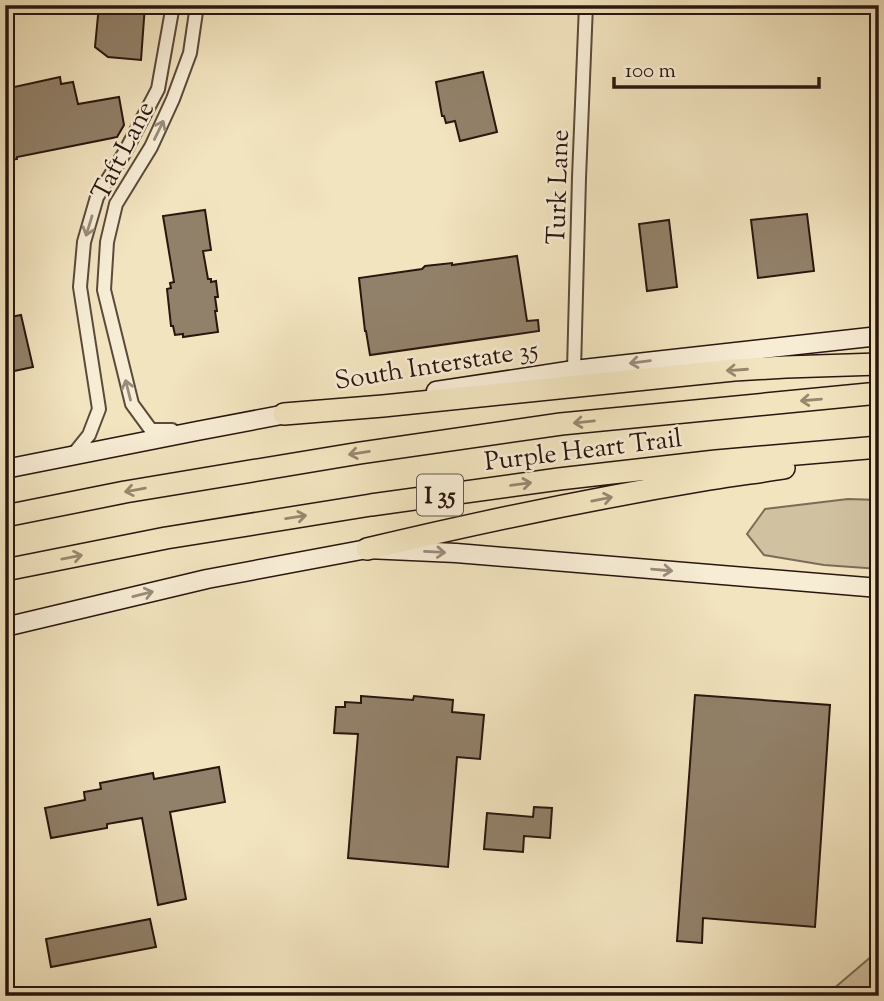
<svg xmlns="http://www.w3.org/2000/svg" width="884" height="1001" font-family="'Sorts Mill Goudy',serif">
<style>
.green{fill:#d0c1a1;stroke:#7c6c58;stroke-width:2}
.building{fill:#92816a;stroke:#29160e;stroke-width:2}
.lines{fill:none;stroke-linecap:round;stroke-linejoin:round}
.minor-casing{stroke:#5b4a3a;stroke-width:16}
.secondary-casing{stroke:#29160e;stroke-width:21}
.motorway-casing{stroke:#29160e;stroke-width:24}
.minor{stroke:#f7edd5;stroke-width:12}
.secondary{stroke:#f7edd5;stroke-width:18}
.motorway{stroke:#f2e4bf;stroke-width:21}
.oneway{stroke:#9a8c7b}
.oneway2{stroke:#98876f}
.labels{text-anchor:middle;stroke-width:5;stroke-linejoin:round;paint-order:stroke}
.shield{fill:#f7edd5;stroke:#67564a;stroke-width:2}
.shield-label{font-size:24px;font-weight:bold;fill:#29160e}
.street-label{font-size:26px;fill:#29160e;stroke:#f7edd5}
</style>
<rect width="100%" height="100%" fill="#f2e4bf"/>
<filter id="stains"><feTurbulence type="fractalNoise" baseFrequency=".00286" numOctaves="4"/><feColorMatrix values="0 0 0 0 .2 0 0 0 0 .09 0 0 0 0 .02 0 0 0 .5 -.17"/></filter>
<radialGradient id="worn" r=".72"><stop offset=".6" stop-color="#630" stop-opacity="0"/><stop offset="1" stop-color="#630" stop-opacity=".3"/></radialGradient>
<!-- green -->
<path class="green" d="M848 499 879 500V569L824 565 764 555 747 534 765 509Z
M879 950V996H825Z"/>
<!-- building -->
<path class="building" d="M99 5H145L141 60 108 57 95 47Z
M483 72 497 132 460 141 455 121 446 123 444 116H442L436 82Z
M60 77 61 84 73 82 78 104 119 97 124 125 117 137 17 157V159L5 161V146L12 144 5 108V89Z
M205 210 211 250 203 251 208 279H211V282L216 281 218 297H215L217 311H215L218 332 183 337V334L175 335 173 326H171L167 289 171 288 170 283 174 282 163 216Z
M807 214 814 271 758 278 751 220Z
M669 220 677 287 647 291 639 224Z
M517 256 527 321 538 320 539 331 370 355 366 331H365L359 278 422 269 425 266 452 263V265Z
M21 315 33 367 5 373V318Z
M695 695 830 705 815 927 703 918 702 943 677 941Z
M361 696 413 700 414 696 453 700 452 712 484 715 480 759 457 757 448 867 348 858 358 734 334 733 336 707H345V702L361 703Z
M219 767 225 802 170 812 186 899 158 905 142 818 107 824V828L51 838 45 808 85 800 84 792 101 789 100 783 153 773 154 779Z
M534 807 552 808 550 838 524 836 523 852 484 849 487 813 533 817Z
M150 919 156 947 51 967 46 939Z"/>
<g class="lines">
<defs>
<path id="minor" d="M574 370 579 178 586 5
M172 430H151L132 404 104 290 107 242 116 204 151 147 173 99 190 53 197 5
M72 456 89 435 99 409 80 287 84 242 97 197 125 152 158 89 173 5"/>
<path id="secondary" d="M436 391 574 370 879 336
M5 469 197 431 297 412
M5 627 207 579 367 549 456 553 879 588"/>
<path id="motorway" d="M284 414 383 406 734 370 786 367 879 364
M5 516 125 492 360 453 561 424 879 393
M367 549C480 522 595 498 710 479 734 475 759 472 784 468
M5 570 166 538 371 505 559 479 716 461 879 447"/>
</defs>
<!-- minor casing -->
<use href="#minor" class="minor-casing"/>
<!-- secondary casing -->
<use href="#secondary" class="secondary-casing"/>
<!-- motorway casing -->
<use href="#motorway" class="motorway-casing"/>
<!-- minor -->
<use href="#minor" class="minor"/>
<!-- secondary -->
<use href="#secondary" class="secondary"/>
<!-- motorway -->
<use href="#motorway" class="motorway"/>
</g>
<!-- one-way arrows -->
<defs><path id="oneway-shaft" d="M-6 0H5M1.5-3L5.5 0L1.5 3" fill="none" stroke-width="1.6" stroke-linecap="round" stroke-linejoin="round" transform="scale(1.75)"/></defs>
<g class="oneway">
<use href="#oneway-shaft" transform="translate(159 130) rotate(-64)"/>
<use href="#oneway-shaft" transform="translate(89 226) rotate(107)"/>
<use href="#oneway-shaft" transform="translate(640 362) rotate(173)"/>
<use href="#oneway-shaft" transform="translate(128 390) rotate(-104)"/>
<use href="#oneway-shaft" transform="translate(435 552) rotate(3)"/>
<use href="#oneway-shaft" transform="translate(662 570) rotate(5)"/>
<use href="#oneway-shaft" transform="translate(143 594) rotate(-14)"/>
</g>
<g class="oneway2">
<use href="#oneway-shaft" transform="translate(737 370) rotate(176)"/>
<use href="#oneway-shaft" transform="translate(811 400) rotate(175)"/>
<use href="#oneway-shaft" transform="translate(584 422) rotate(174)"/>
<use href="#oneway-shaft" transform="translate(359 453) rotate(171)"/>
<use href="#oneway-shaft" transform="translate(521 484) rotate(-8)"/>
<use href="#oneway-shaft" transform="translate(135 490) rotate(170)"/>
<use href="#oneway-shaft" transform="translate(602 499) rotate(-11)"/>
<use href="#oneway-shaft" transform="translate(296 517) rotate(-9)"/>
<use href="#oneway-shaft" transform="translate(72 557) rotate(-11)"/>
</g>
<g class="labels">
<!-- shield labels -->
<rect class="shield" x="417" y="474.5" width="46" height="41" rx="5"/>
<g class="shield-label">
<text x="440" y="503">I 35</text>
</g>
<!-- street labels -->
<g class="street-label">
<text transform="translate(122 150) rotate(-63)" y="9">Taft Lane</text>
<text transform="translate(557 187) rotate(-88)" y="9">Turk Lane</text>
<text transform="translate(436 364) rotate(-9)" y="9">South Interstate 35</text>
<text transform="translate(583 449) rotate(-7)" y="9">Purple Heart Trail</text>
</g>
</g>
<!-- margin -->
<rect width="884" height="1001" fill="none" stroke="#f2e4bf" stroke-width="28"/>
<rect x="7" y="7" width="870" height="987" fill="none" stroke="#29160e" stroke-width="3.5"/>
<rect x="14" y="14" width="856" height="973" fill="none" stroke="#29160e" stroke-width="2"/>
<!-- scale -->
<path d="M614 77v10h205v-10" fill="none" stroke="#29160e" stroke-width="3.5"/>
<text x="625" y="77" font-size="21" fill="#29160e" stroke="#f7edd5" stroke-width="5" paint-order="stroke">100 m</text>
<rect width="100%" height="100%" filter="url(#stains)"/>
<rect width="100%" height="100%" fill="url(#worn)"/>
</svg>
